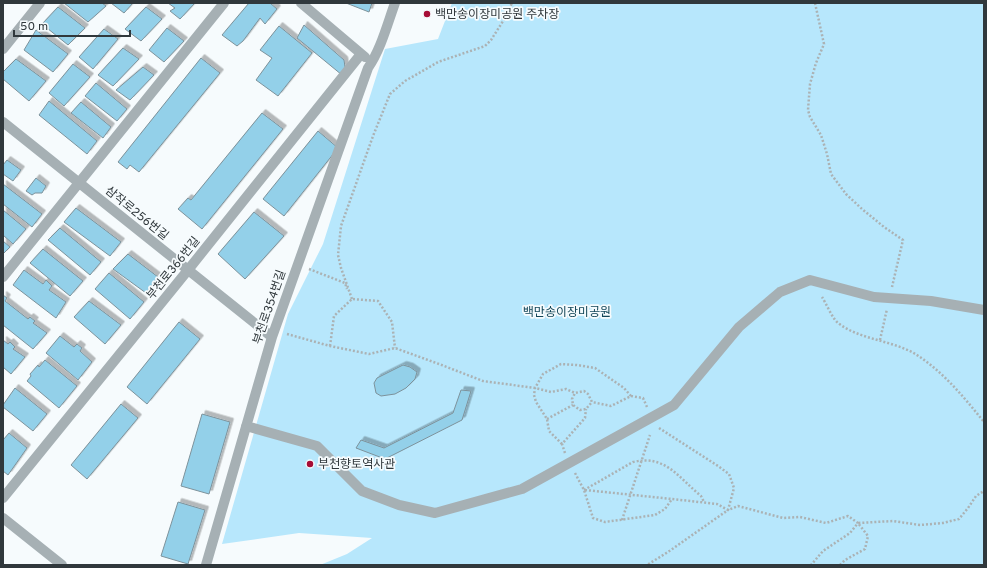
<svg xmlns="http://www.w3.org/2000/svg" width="987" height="568" font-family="Overpass,'Noto Sans KR',sans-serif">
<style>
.green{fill:#b7e7fc}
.building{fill:#93d0e9;stroke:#7d929b;filter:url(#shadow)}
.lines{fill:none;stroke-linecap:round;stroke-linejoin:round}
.path{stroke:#abb2b4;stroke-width:2.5;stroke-dasharray:2 2;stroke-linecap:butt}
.minor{stroke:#a6b0b4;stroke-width:10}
.poi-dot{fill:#a60d36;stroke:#f6fbfd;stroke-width:1.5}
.labels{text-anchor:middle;stroke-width:3.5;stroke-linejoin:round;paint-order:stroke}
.poi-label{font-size:12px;fill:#30383c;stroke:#f6fbfd;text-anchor:start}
.street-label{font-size:12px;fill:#30383c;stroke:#f6fbfd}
.park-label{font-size:12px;fill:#124658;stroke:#f6fbfd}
</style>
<defs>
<filter id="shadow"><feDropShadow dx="3.5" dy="-3.5" stdDeviation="0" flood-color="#0004"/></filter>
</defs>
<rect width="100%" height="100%" fill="#f6fbfd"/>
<!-- green -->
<path class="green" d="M452 3H984V565H320L347 554 372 538 299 533 222 544 288 314 323 244 385 49 438 39Z"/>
<!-- building -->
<path class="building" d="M64 3H102L106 6 88 22Z
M111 3H133L124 13Z
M168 3H195L180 19 170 11 175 8Z
M249 3H270L277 9 265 24 260 18 243 41 237 46 222 35Z
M346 3H372L369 12Z
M58 7 85 28 68 45 42 24Z
M146 7 162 19 141 41 125 29Z
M304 25 344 60 345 67 342 75 297 38Z
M279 26 312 53 278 96 256 80 272 58 260 50Z
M167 28 184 41 164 62 149 50Z
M104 29 118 39 93 69 79 57Z
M36 30 68 54 53 72 24 50Z
M123 48 139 59 113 86 98 75Z
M201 58 220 73 139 172 130 165 127 169 118 162Z
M16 59 46 81 29 101 3 79V72Z
M73 64 90 77 64 106 49 93Z
M143 67 154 75 130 100 116 90Z
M96 83 127 109 117 121 85 96Z
M49 101 97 141 87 154 39 115Z
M81 102 111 127 103 138 71 113Z
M262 113 283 129 202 229 178 209 188 198 191 200Z
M318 131 338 148 284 216 263 199Z
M7 160 21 170 13 181 3 174V165Z
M36 178 46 186 42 193H35L32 195 26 191Z
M3 184 42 214 32 227 3 204Z
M76 208 121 242 110 256 64 222Z
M3 210 26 229 13 244 3 235Z
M254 212 284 236 245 279 218 254Z
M60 228 101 262 90 275 48 240Z
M3 241 10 247 3 254Z
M43 249 83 281 70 296 30 263Z
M128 254 158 277 146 293 113 269Z
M24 270 43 284 46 280 52 286 49 290 66 302 56 318 13 285Z
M109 273 144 302 130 319 95 289Z
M3 295 7 298 5 301 28 319 30 317 35 321 33 323 47 333 33 349 3 325Z
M89 301 121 325 105 344 74 317Z
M179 322 200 339 147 404 127 387Z
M60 336 74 347 77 344 82 348 80 351 92 362 78 380 46 353Z
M3 340 8 344 10 342 15 347 13 349 25 357 11 374 3 367Z
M45 360 77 386 59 408 27 381 31 376 30 374 38 365 39 367Z
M403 365 410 367 417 372 415 379 406 388 395 394 381 396 376 393 374 383 377 378Z
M15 388 47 414 33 431 3 407V405Z
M461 390 471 391 462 420 385 459 356 448 361 440 384 448 453 413Z
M121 404 138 418 87 479 71 465Z
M202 414 230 422 209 494 181 486Z
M9 433 27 448 8 475 3 471V440Z
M178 502 205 510 188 564 161 556Z"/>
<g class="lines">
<!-- path -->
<path class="path" d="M815 3 824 44 816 63 810 84 808 110 810 117 821 135 827 154 831 174 846 194 862 209 884 227 903 240 892 287
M309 269 345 283 347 289
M822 297C826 303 832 318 838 323 859 339 888 340 912 352 941 369 963 396 984 422
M352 299 341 268 338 255 341 226 373 136 390 94 405 81 438 62 485 46 491 40 505 18 512 3
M287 334 330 346 369 354 395 348 439 364 483 381 535 388 551 392 566 389 575 393
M880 340 887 309
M330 346 334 316 352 299 378 301 392 322 395 348
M631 396 643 398 647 407
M547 419 573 405
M659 428 718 466 729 474 734 488 728 510 738 506 783 518 800 517 826 523 848 516 858 523 850 533 823 551 811 565
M562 444 549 431 547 419 536 402 534 395 535 388 543 374 561 364 577 365 595 368 624 388 631 396 611 406 592 402 588 394 584 391 575 393 572 399 573 405 580 410 586 409 592 402
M565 453 562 444 585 418 586 409
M575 473 584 490 593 518 605 522 655 515 665 509 672 499 717 504 728 510 668 552 647 565
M584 490 633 462C665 454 679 478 701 496L704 502
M585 490 672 499
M622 520 650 435
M840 565 845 560 865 549 868 536 858 523 893 521 920 525 943 523 959 519 968 508 976 496 984 491"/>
<!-- minor -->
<path class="minor" d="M301 3 365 57
M3 49 40 3
M3 122 272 337
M3 277 224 3
M246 426 317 446 362 491 399 505 435 513 522 489 674 405 739 327 780 292 810 280 874 297 931 301 984 310
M3 498 188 270 361 54
M3 518 62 565
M206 565 272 337 368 68C381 49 387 25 395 3"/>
</g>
<!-- markers -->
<g class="poi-dot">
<circle cx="427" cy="14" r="4"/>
<circle cx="310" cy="464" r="4"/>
</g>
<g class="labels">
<!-- poi labels -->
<g class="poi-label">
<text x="435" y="18">백만송이장미공원 주차장</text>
<text x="318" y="468">부천향토역사관</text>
</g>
<!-- street labels -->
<g class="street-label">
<text transform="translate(137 213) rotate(39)" y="4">삼작로256번길</text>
<text transform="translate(173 268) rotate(-51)" y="4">부천로366번길</text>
<text transform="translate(269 307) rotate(-71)" y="4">부천로354번길</text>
</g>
<!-- park labels -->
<g class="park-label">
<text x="567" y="316">백만송이장미공원</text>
</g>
</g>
<!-- border -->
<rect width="987" height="568" fill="none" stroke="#30383c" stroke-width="8"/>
<!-- scale -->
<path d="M14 30v6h116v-6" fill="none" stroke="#30383c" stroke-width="2"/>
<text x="20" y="30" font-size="12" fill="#30383c" stroke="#f6fbfd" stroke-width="3" paint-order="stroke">50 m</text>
</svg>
